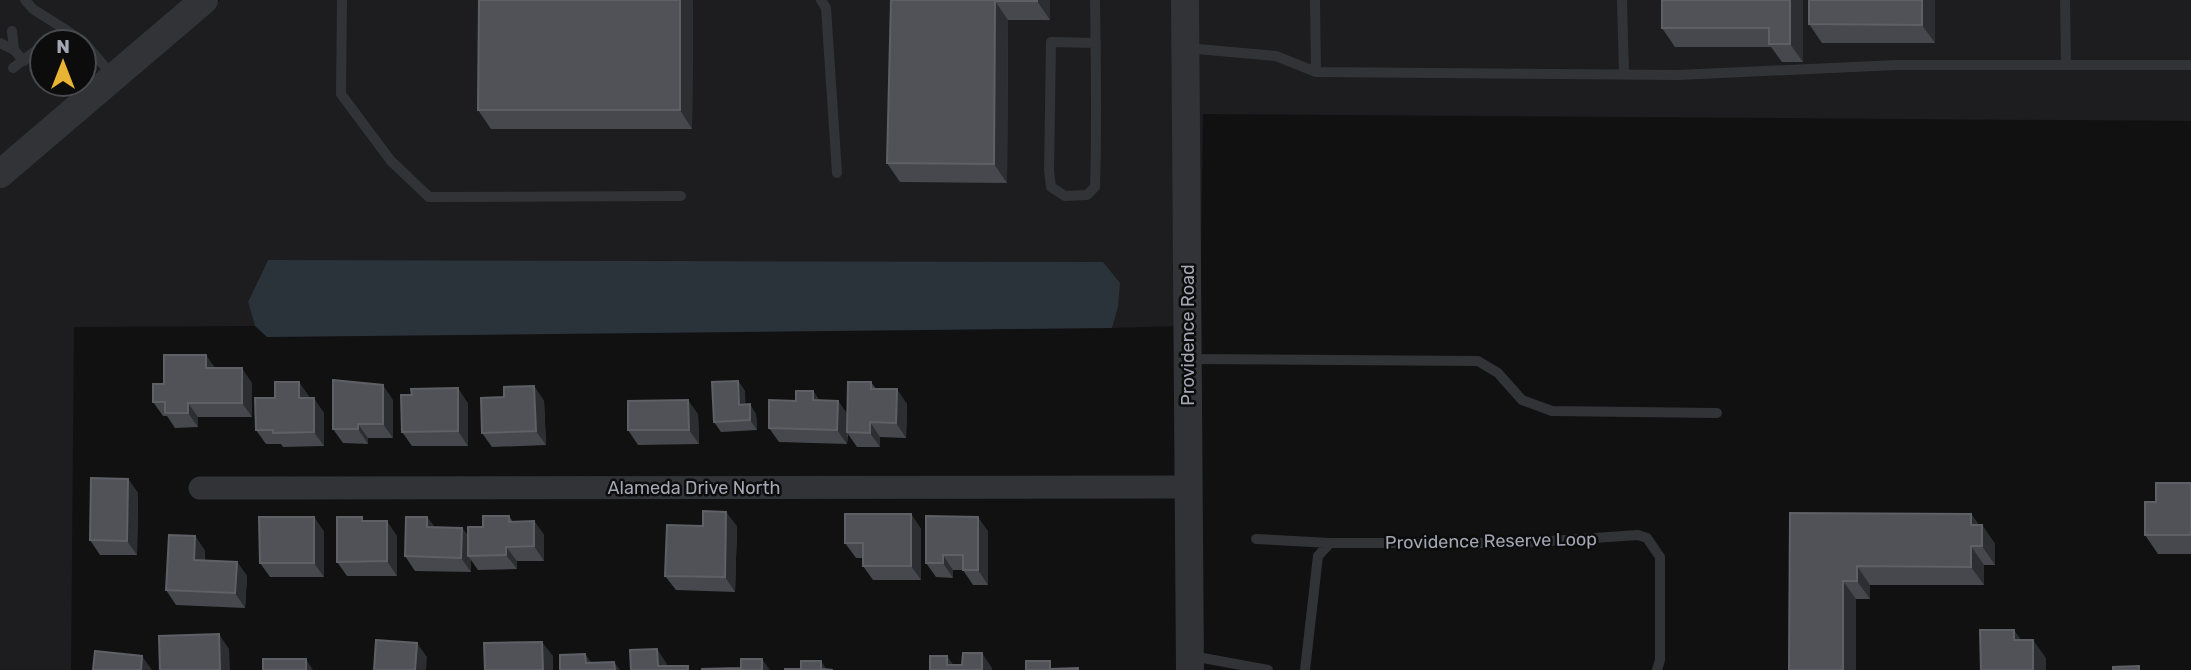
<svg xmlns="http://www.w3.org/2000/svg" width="2191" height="670" font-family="Rubik,sans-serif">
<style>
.built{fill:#1d1d1f;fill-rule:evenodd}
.water{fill:#2b333a}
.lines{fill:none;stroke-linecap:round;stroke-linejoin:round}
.service{stroke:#323337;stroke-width:10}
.minor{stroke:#323337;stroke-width:23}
.tertiary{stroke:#323337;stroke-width:28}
.wall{fill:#47484d}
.shaded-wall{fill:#2d2e31}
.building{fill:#515258;stroke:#5e6066;stroke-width:2}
.labels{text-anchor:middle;stroke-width:5;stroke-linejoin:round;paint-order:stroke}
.street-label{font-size:18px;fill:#a3a7b3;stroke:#0c0c0d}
</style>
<rect width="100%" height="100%" fill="#111112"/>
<!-- built -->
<path class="built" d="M0 0H189L0 161ZM42 42H84V84H42Z
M220 0H1175L1178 326 1112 328 1118 307 1102 262 268 260 248 302 255 326 74 327 71 670H0V187Z
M1194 0H2191V121L1203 114 1200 326Z"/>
<!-- water -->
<path class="water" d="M268 260 1103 262 1120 283 1118 307 1112 328 267 337 255 326 248 302Z"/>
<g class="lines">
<!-- service -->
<path class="service" d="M25 0 33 9 83 41 112 75
M342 0 341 94 391 161 429 197 681 196
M821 0 826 8 837 173
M1095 0C1096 62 1097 125 1095 187L1087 195 1065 196 1051 187 1049 171 1051 42 1096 43
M1315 0 1316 72
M1622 0 1624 74
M2065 0 2066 65
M12 31 14 50
M48 42 65 29
M0 43 14 50 24 61
M1186 48 1276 56 1316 72 1678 75 1896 65H2191
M13 68 42 46
M1188 359 1478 361 1498 373 1522 400 1552 411 1717 413
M1256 539 1330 543
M1192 656 1268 670
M1305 670 1318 556 1330 543H1521L1638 535 1647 538 1660 557V660L1657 670"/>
<!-- minor -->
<path class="minor" d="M200 488 1188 487"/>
<!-- tertiary -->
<path class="tertiary" d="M1185 0 1190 670
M0 174 204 0"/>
</g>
<!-- wall -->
<path class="wall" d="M693 0 692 129H491L478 110Z
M891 0H1050V20H1008L1007 183 900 182 887 163Z
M1662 0H1803V62H1782L1771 47H1675L1662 28Z
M1809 0H1935V43H1822L1809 24Z
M216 368 252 383V417H198V427L175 428 167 416H163L153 402 164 384Z
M738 381 745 391V404L756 414 757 430 721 432 714 422Z
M871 382 876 389 907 404 906 438 880 437V447H857L848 434 847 444 779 442 769 428 796 401 813 391 819 400 838 401 847 414Z
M534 386 544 401 546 445 492 447 482 433 504 397Z
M309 396V398L324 413V446L283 447 281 444H266L256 430Z
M393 400V438H368V444L343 443 333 429Z
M468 403V446H412L402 432Z
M698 414 699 444 638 445 628 430Z
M128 479 138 493 137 555H100L90 540Z
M2191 483V554H2158L2145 535 2156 502Z
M1790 513 1971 514 1979 525H1982L1995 544V565H1984V585H1870V599H1856V670H1789Z
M911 514 921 529V580H873L863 566V558H856L845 543Z
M509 516 513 522 534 521 544 535V561H517V569L478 570 471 560V572L415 571 405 556 435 527 462 528 468 536 483 527Z
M314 517 324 532V577H270L260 563Z
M365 521 397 536V576H347L337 562Z
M737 526 735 592 676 590 665 576Z
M988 531V585H973L963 570H953V578L936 577 926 563Z
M195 536 205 551V560L237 562 247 576 245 608 176 605 166 590Z"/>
<!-- shaded-wall -->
<path class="shaded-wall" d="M680 0H693L692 129 680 110Z
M1037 0H1050V20L1037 1Z
M1790 0H1803V62L1790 44Z
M1922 0H1935V43L1922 25Z
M995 1 1008 20 1007 183 994 164Z
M206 355 216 369 206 368Z
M242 368 252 383V417L242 403Z
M738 381 745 391 746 415 739 405Z
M299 382 309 396V413L299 398Z
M383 385 393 400V438L383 424Z
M534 386 544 401 546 445 536 431Z
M458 388 468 403V446L458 431Z
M897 389 907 404 906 438 896 423Z
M813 391 823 406 813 400Z
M314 398 324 413V446L314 432Z
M688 400 698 414 699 444 689 430Z
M838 401 848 415 847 444 837 430Z
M188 403 198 417V427L188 413Z
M750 404 756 414 757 430 750 420Z
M870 422 880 437V447L870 433Z
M358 424 368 438V444L358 429Z
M128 479 138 493 137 555 127 541Z
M726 512 737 526 735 592 725 577Z
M911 514 921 529V580L911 566Z
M1971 514 1982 529V525L1995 544V565L1982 546 1971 525Z
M314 517 324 532V577L314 563Z
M427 517 438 531 427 527Z
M978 517 988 531V585L978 570Z
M387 521 397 536V576L387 561Z
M534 521 544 535V561L534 546Z
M462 528 472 542 468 556 471 560V572L461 558Z
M195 536 205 551 204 574 194 560Z
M1971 546 1984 565V585L1971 567Z
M506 547 517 561V569L506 555Z
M943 555 953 570V578L943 563Z
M237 562 247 576 245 608 235 593Z
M1857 566 1870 585V599L1857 581Z
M1843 581 1856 599V670H1843Z
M2014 630 2027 648 2014 640Z
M219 634 229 649 230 670H220Z
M2033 640 2046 658V670H2033Z
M542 642 553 656V670H543Z
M417 643 427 657 426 670H415Z
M657 649 667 664V670L658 666Z
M982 653 992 668V670H982Z
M585 654 596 669 586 663Z
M142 656 152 670H141Z
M947 656 957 670 947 665Z
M306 659 313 670H306Z
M762 659 770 670H762Z
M821 661 827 670H822Z
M614 662 620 670H615Z"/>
<!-- building -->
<path class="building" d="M479 0H680V110H478Z
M891 0H1037V1H995L994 164 887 163Z
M1662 0H1790V44H1769V28H1662Z
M1809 0H1922V25L1809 24Z
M164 355H206V368H242V403H188V413H165V402H153V384H164Z
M333 380 383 385V424H358V429H333Z
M738 381 739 405 750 404V420L714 422 712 382Z
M275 382H299V398H314V432L273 433V430H256L255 398H275Z
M848 382H871V389H897L896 423 870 422V433L847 432Z
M534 386 536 431 482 433 481 398 504 397V387Z
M458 388V431L402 432 401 395H412L411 389Z
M796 391H813V400L838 401 837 430 769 428V400L796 401Z
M688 400 689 430H628V401Z
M91 478 128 479 127 541 90 540Z
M2156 483H2191V535H2145V502H2156Z
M703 511 726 512 725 577 665 576 667 525 703 526Z
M1790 513 1971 514V525H1982V546H1971V567L1857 566V581H1843V670H1789Z
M845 514H911V566H863V543H845Z
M483 516H509V522L534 521V546L506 547V555L468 556V527H483Z
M926 516 978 517V570H963V555H943V563H926Z
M259 517H314V563H260Z
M337 517H362V521H387V561L337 562Z
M406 517H427V527L462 528 461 558 405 556Z
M169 535 195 536 194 560 237 562 235 593 166 590Z
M1980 630H2014V640H2033V670H1981Z
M219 634 220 670H160L159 636Z
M376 640 417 643 415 670H374Z
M542 642 543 670H485L484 643Z
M657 649 658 666H688V670H631L630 650Z
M95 651 142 656 141 670H93Z
M963 653H982V670H930V656H947V665H962Z
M585 654 586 663 614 662 615 670H560V655Z
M263 659H306V670H263Z
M741 659H762V670H702V669L741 668Z
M801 661H821V669L833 670H785V669H801Z
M1026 661H1050V669L1078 668V670H1026Z
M2139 666V670H2113V667Z"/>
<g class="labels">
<!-- street labels -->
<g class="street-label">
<text transform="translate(1188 335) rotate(-90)" y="6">Providence Road</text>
<text x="694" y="494">Alameda Drive North</text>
<text transform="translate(1491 541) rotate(-1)" y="6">Providence Reserve Loop</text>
</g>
</g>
<!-- north arrow -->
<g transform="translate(63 63)"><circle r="33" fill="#0c0c0d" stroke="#484a4f" stroke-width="2"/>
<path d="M0-5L12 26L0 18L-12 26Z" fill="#e9b433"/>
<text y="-10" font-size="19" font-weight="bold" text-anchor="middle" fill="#a3a7b3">N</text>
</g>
</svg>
